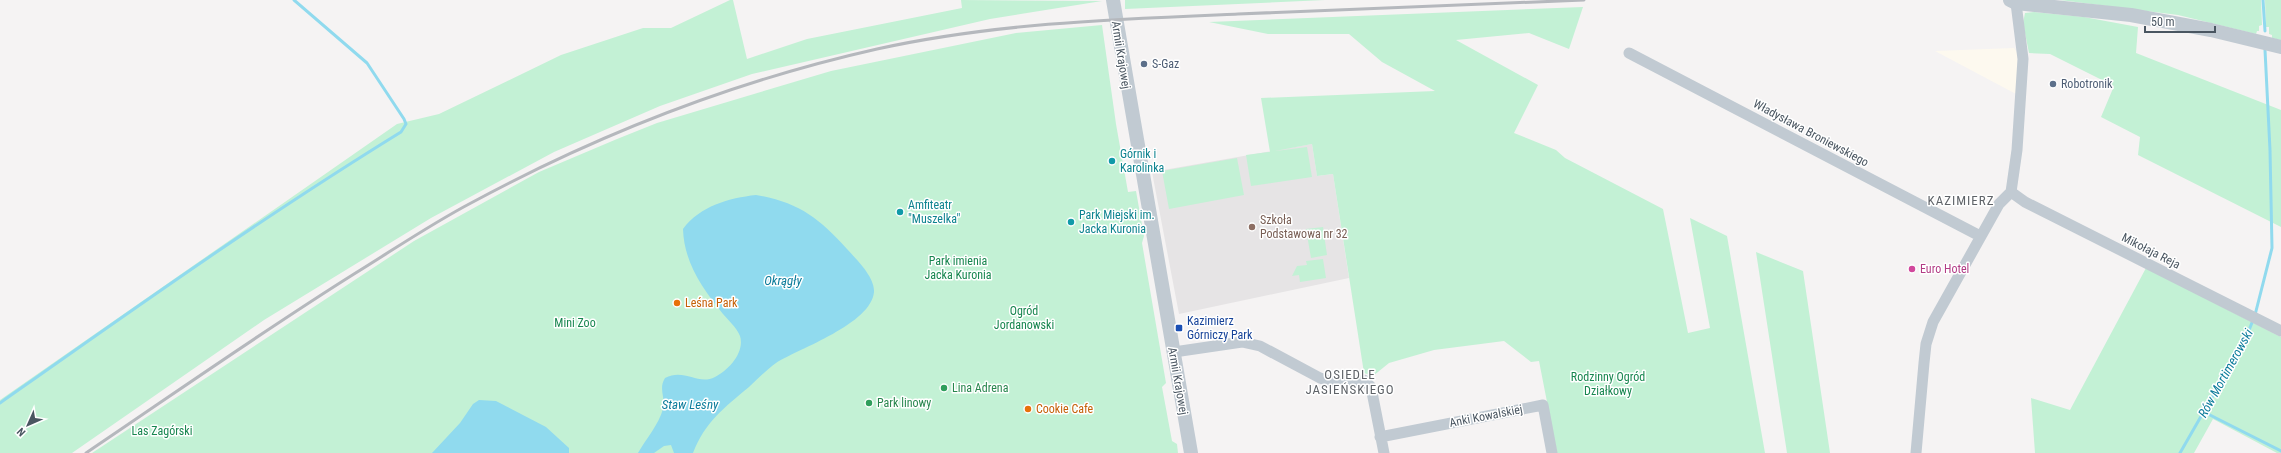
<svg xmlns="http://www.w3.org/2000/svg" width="2281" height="453" font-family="'Roboto Condensed',sans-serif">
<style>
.commercial{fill:#fdf9ef}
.education{fill:#e6e4e5}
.green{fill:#c3f1d5}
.water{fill:#90daee}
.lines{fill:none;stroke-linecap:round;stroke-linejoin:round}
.stream{stroke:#90daee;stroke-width:3}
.minor{stroke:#c1cad2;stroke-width:11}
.tertiary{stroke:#c1cad2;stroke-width:14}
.rail{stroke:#b5b8bd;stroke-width:3}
.service-dot{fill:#5c6f8a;stroke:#fff;stroke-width:1.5}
.culture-dot{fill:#0f9aa8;stroke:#fff;stroke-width:1.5}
.education-dot{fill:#8d6e63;stroke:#fff;stroke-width:1.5}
.hotel-dot{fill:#d1479c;stroke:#fff;stroke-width:1.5}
.food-dot{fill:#e8710a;stroke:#fff;stroke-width:1.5}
.transit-dot{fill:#1a4fb4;stroke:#fff;stroke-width:1.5}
.leisure-dot{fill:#2e9e5b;stroke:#fff;stroke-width:1.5}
.labels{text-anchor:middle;stroke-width:3;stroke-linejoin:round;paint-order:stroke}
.street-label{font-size:12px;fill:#4a5661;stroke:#fff}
.service-label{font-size:12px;fill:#4e5e75;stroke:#fff;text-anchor:start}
.culture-label{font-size:12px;fill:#0d838f;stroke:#fff;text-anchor:start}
.education-label{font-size:12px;fill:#785e54;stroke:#fff;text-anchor:start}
.park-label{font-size:12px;fill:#17864f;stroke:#fff}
.hotel-label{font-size:12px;fill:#b23c85;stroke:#fff;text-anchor:start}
.food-label{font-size:12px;fill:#c56008;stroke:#fff;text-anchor:start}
.transit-label{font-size:12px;fill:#164399;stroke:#fff;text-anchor:start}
.leisure-label{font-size:12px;fill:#27864d;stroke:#fff;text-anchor:start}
.neighbourhood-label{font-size:13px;letter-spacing:1px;fill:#5f6368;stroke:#fff}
.water-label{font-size:13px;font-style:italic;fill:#0c7c9b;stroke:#fff}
</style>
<rect width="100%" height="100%" fill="#f5f3f3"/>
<!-- commercial -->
<path class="commercial" d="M2014 48 2018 54 2016 94 1935 51Z"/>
<!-- education -->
<path class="education" d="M1312 144 1317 176 1333 174 1349 278 1179 314 1152 172Z"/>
<!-- green -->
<path class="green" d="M730 0H733L747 59 807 39 962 8 961 0 1102 1 990 19 752 74 660 106 554 152 431 218 264 320 72 453H0V400L397 124 439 114 561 55 643 28H671Z
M1125 0H1325L1125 9Z
M2060 0H2261L2262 25 2259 26V31H2257L2256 34 2178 15Z
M2265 0H2281V40L2272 38V35L2269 34V27H2266Z
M1583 7 1569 49 1529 33 1456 40 1538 85 1514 133 1556 150 1565 158 1663 209 1688 333 1710 328 1690 218 1727 236 1765 453H1557L1539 361 1531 362 1504 341 1434 350 1389 363 1373 376 1364 373 1333 174 1317 176 1312 144 1270 152 1261 98 1435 91 1382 62 1349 34H1268L1209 22Z
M2034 12 2084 17 2138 27 2136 53 2281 110V227L2138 155 2140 137 2101 117 2114 86 2050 54 2029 53 2023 23 2025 13Z
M1102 25 1116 124 1128 192 1136 191 1144 236 1142 243 1166 383 1162 387 1172 441 1177 444 1178 453H92L414 241 539 172 617 139 657 123 831 71 1016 33Z
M1307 147 1312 177 1251 186 1246 155Z
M1237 158 1244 195 1169 209 1162 171Z
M1323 227 1327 255 1311 258 1306 229Z
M1756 252 1803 271 1830 453H1787Z
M1323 259 1326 278 1300 282 1299 275 1292 276 1297 266 1307 265 1306 261Z
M2146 268 2281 337V453H2277L2213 419 2194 453H2035L2031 398 2070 410Z"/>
<!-- water -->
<path class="water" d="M756 195C798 202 819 218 847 249 856 259 875 277 874 292 871 324 800 348 776 363 766 370 758 379 749 387 724 408 705 422 693 453H674L671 445 664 446 654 453H638C646 439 659 424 663 409 666 398 658 389 665 378 685 368 698 386 715 377 729 370 745 352 740 336 737 328 728 320 723 314 703 289 684 263 683 229 700 206 729 198 756 195Z
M479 400 496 401 546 427 569 448V453H432L460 423 473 404Z"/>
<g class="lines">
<!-- stream -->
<path class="stream" d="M2263 0 2265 31
M2255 315 2272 248 2270 150 2265 50
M0 403C132 310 263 217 401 132L406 124 404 119 367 63 294 0
M2204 412 2281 451
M2180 453 2246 338 2253 320"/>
<!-- minor -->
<path class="minor" d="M1629 53 1980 236
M2011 192 2025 202 2281 331
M1174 352 1242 342 1260 346 1320 378 1332 382 1364 380 1371 387 1384 453
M1380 437 1543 405 1552 453
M1916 453 1924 363 1926 344 1933 322 1999 204 2011 192 2017 150 2023 59 2016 3"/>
<!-- tertiary -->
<path class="tertiary" d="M1113 0 1191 453
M2010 0 2016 3 2131 15 2211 30 2281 47"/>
<!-- rail -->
<path class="rail" d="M86 453C175 393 263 331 354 274 393 250 431 224 471 203 599 134 735 81 877 49 995 23 1117 19 1238 14 1353 10 1468 5 1584 0"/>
</g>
<!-- markers -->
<g class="service-dot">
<circle cx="1144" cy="64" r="4"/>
<circle cx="2053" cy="84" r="4"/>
</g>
<g class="culture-dot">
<circle cx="1112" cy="161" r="4"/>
<circle cx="900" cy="212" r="4"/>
<circle cx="1071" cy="222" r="4"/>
</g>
<circle class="education-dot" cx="1252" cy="227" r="4"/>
<circle class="hotel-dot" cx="1912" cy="269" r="4"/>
<g class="food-dot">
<circle cx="677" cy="303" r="4"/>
<circle cx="1028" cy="409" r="4"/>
</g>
<rect class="transit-dot" x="1175" y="324" width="8" height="8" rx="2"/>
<g class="leisure-dot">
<circle cx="944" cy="388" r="4"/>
<circle cx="869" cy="403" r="4"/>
</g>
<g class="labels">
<!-- street labels -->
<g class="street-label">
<text transform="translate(1121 55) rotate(81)" y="4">Armii Krajowej</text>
<text transform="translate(1811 133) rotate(28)" y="4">Władysława Broniewskiego</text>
<text transform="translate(2151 251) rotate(27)" y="4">Mikołaja Reja</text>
<text transform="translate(1178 381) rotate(80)" y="4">Armii Krajowej</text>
<text transform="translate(1486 416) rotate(-11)" y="4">Anki Kowalskiej</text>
</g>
<!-- service labels -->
<g class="service-label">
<text x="1152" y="68">S-Gaz</text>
<text x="2061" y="88">Robotronik</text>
</g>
<!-- culture labels -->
<g class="culture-label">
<text x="1120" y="158">Górnik i<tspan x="1120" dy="14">Karolinka</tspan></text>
<text x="908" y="209">Amfiteatr<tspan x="908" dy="14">"Muszelka"</tspan></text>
<text x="1079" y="219">Park Miejski im.<tspan x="1079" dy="14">Jacka Kuronia</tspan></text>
</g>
<!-- education labels -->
<g class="education-label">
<text x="1260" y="224">Szkoła<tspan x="1260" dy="14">Podstawowa nr 32</tspan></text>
</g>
<!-- park labels -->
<g class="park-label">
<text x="958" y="265">Park imienia<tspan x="958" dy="14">Jacka Kuronia</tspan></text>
<text x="1024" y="315">Ogród<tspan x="1024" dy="14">Jordanowski</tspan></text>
<text x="575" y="327">Mini Zoo</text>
<text x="1608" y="381">Rodzinny Ogród<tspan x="1608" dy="14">Działkowy</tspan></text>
<text x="162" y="435">Las Zagórski</text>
</g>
<!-- hotel labels -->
<g class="hotel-label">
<text x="1920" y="273">Euro Hotel</text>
</g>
<!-- food labels -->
<g class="food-label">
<text x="685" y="307">Leśna Park</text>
<text x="1036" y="413">Cookie Cafe</text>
</g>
<!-- transit labels -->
<g class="transit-label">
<text x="1187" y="325">Kazimierz<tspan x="1187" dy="14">Górniczy Park</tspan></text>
</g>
<!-- leisure labels -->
<g class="leisure-label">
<text x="952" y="392">Lina Adrena</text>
<text x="877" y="407">Park linowy</text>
</g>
<!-- neighbourhood labels -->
<g class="neighbourhood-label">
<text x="1961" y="205">KAZIMIERZ</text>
<text x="1350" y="379">OSIEDLE<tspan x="1350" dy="15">JASIEŃSKIEGO</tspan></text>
</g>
<!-- water labels -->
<g class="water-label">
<text x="783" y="285">Okrągły</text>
<text transform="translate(2225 373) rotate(-61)" y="5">Rów Mortimerowski</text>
<text x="690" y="409">Staw Leśny</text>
</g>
</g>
<!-- north arrow -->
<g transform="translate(28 425) rotate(225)" stroke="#ffffff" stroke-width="3" paint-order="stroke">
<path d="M0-3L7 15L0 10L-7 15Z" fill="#4a5661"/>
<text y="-6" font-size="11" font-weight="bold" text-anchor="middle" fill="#4a5661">N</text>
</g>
<!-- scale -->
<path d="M2145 26v6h70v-6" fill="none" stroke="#4a5661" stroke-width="2"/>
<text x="2151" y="26" font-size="12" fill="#4a5661" stroke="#ffffff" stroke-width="3" paint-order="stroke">50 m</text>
</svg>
